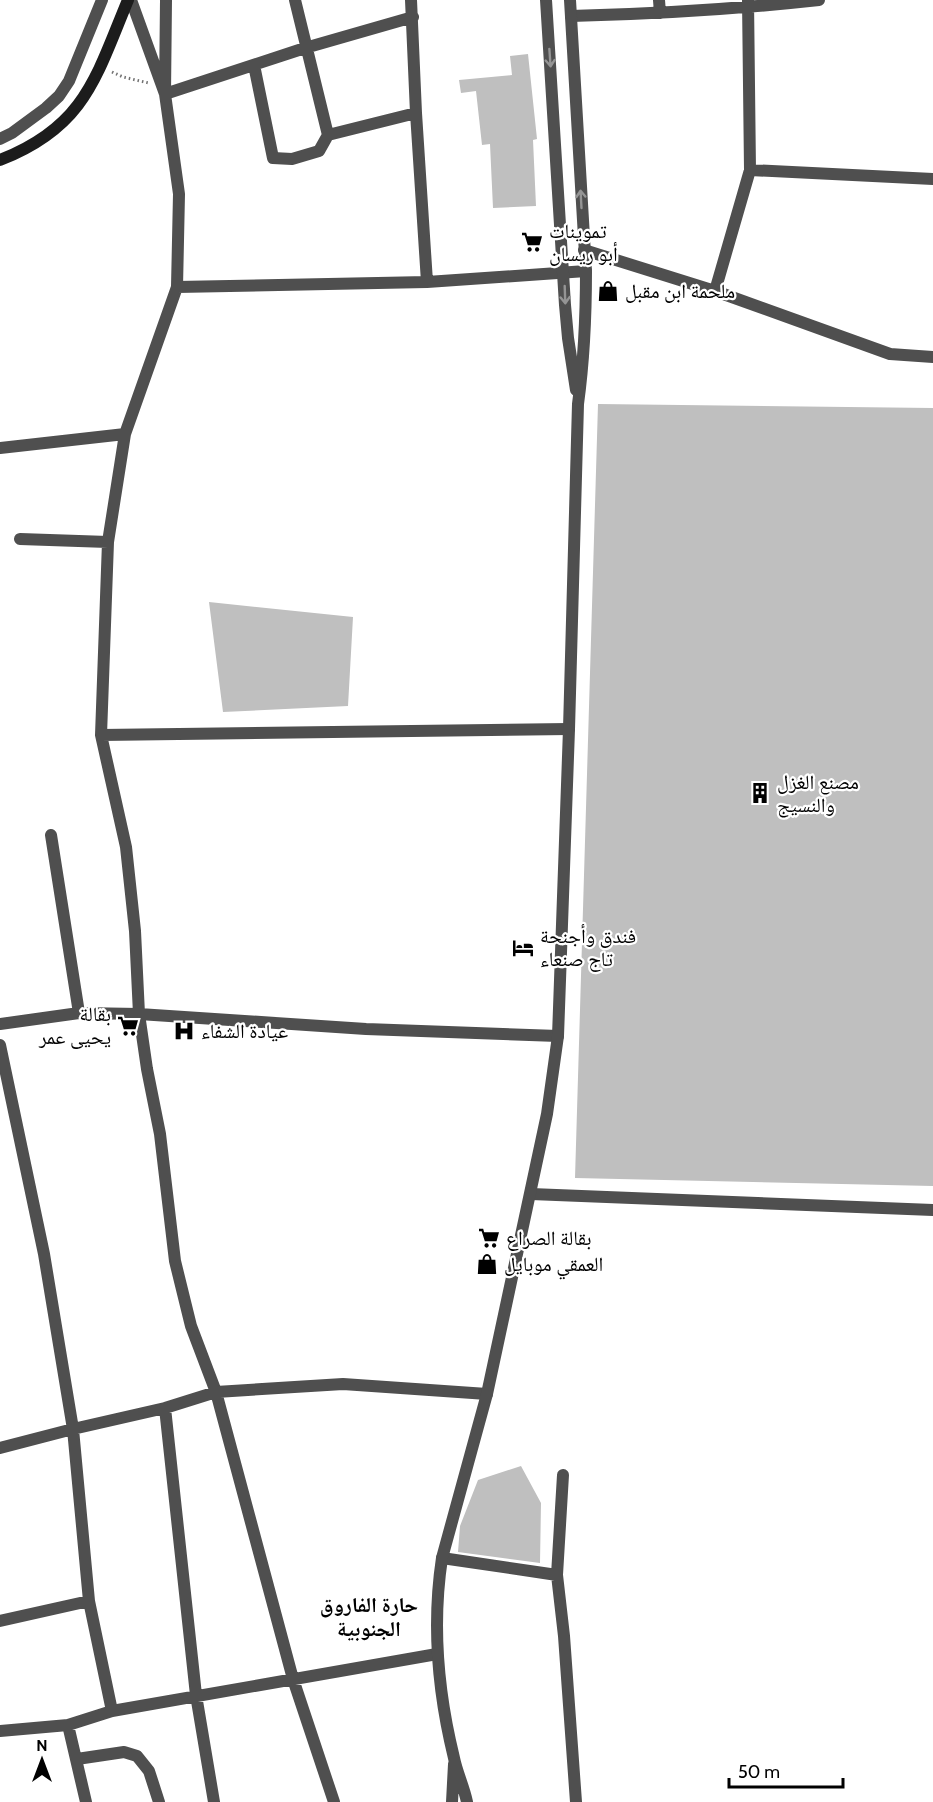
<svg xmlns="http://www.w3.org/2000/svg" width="933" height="1802" font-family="Cabin,'Noto Naskh Arabic',sans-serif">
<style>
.building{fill:#bfbfbf}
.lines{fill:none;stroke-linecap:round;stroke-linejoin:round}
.path{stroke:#717171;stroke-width:3;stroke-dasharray:1.5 3;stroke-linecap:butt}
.minor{stroke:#4f4f4f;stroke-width:12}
.tertiary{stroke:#4f4f4f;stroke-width:12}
.secondary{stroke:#1c1c1c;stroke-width:12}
.oneway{stroke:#959595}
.labels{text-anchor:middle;stroke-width:4.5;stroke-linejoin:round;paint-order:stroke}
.poi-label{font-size:20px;fill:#000;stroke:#fff;text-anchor:start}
.neighbourhood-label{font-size:21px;font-weight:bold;fill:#000;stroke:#fff}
</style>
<rect width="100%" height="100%" fill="#fff"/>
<!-- building -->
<path class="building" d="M528 54 537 139 533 140 536 206 493 208 490 144 482 145 476 91 461 93 459 80 512 75 510 56Z
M598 404 933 408V1186L575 1178Z
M209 602 353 617 348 706 223 712Z
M521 1466 541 1503 540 1563 458 1552 460 1526 478 1480Z"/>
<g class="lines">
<!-- path -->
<path class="path" d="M112 72 123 77 149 83"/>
<!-- minor -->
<path class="minor" d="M131 0 165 94 179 194 177 287 125 434 108 542 101 735 126 847 135 931 139 1014 147 1069 160 1134 175 1261 191 1326 216 1392 293 1679 334 1802
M166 0 165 94 305 48 413 17
M295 0 328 135
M411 0 416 113 427 282
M659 0 660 13
M748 0 750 170 933 179
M571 16C654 14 737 9 819 0
M254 65 273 158 292 159 319 151 328 135 416 113
M0 139 12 133 46 108 59 96 69 81 102 0
M584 250 715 291 890 354 933 357
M177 287 427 282 586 271
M715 291 750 170
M0 448 125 434
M20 539 108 542
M101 735 569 729
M51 835 79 1013
M0 1024 79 1013 139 1014 366 1029 558 1036
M0 1045 44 1254 73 1429 89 1601 112 1711
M531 1194 933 1210
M165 1408 196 1695 214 1802
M0 1448 73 1429 165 1408 216 1392 343 1384 487 1394
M442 1558 557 1575 563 1475
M557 1575 564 1636 576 1802
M0 1621 89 1601
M68 1725 86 1802
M0 1731 68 1725 112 1711 437 1654
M77 1759 124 1752 137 1756 149 1771 159 1802"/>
<!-- tertiary -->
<path class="tertiary" d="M546 0 565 305 568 338 576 390
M452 1802 454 1764
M467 1802C464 1787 457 1773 454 1758 438 1693 432 1624 442 1558L487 1394 547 1114 558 1036 569 729 578 404C584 360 586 316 586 271L570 0"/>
<!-- secondary -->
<path class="secondary" d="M0 160C85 127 96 77 128 0"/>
</g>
<!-- one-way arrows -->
<defs><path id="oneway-shaft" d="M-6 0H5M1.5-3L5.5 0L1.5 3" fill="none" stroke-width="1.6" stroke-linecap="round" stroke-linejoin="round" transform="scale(1.5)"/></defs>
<g class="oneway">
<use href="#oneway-shaft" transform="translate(550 58) rotate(86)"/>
<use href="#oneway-shaft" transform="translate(581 199) rotate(-93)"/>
<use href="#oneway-shaft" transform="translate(565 295) rotate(88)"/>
</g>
<!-- icons -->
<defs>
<symbol id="supermarket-bare" viewBox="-9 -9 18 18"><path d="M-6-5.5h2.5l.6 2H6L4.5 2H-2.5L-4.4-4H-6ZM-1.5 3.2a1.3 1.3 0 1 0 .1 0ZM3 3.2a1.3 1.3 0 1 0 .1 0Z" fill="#000" stroke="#fff" stroke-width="2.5" paint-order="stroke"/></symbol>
<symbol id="shop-bare" viewBox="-9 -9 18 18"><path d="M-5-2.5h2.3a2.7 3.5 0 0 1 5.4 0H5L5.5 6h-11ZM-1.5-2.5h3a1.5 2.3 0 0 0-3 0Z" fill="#000" stroke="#fff" stroke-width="2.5" paint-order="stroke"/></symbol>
<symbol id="building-bare" viewBox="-9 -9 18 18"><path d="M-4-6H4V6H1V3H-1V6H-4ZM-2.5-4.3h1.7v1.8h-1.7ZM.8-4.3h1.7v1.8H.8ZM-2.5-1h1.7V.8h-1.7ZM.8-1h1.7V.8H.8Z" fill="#000" stroke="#fff" stroke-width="2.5" paint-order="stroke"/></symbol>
<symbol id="hotel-bare" viewBox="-9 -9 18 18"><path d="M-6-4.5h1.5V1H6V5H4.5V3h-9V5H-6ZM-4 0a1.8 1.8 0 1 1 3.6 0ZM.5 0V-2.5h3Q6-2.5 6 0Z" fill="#000" stroke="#fff" stroke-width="2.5" paint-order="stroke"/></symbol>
<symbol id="hospital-bare" viewBox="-9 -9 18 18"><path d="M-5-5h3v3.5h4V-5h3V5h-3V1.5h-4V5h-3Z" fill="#000" stroke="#fff" stroke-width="2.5" paint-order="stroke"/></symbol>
</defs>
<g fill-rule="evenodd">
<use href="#supermarket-bare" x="517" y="227" width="30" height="30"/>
<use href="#shop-bare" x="593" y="276" width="30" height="30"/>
<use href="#building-bare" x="745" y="778" width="30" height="30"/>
<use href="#hotel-bare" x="508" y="933" width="30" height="30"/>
<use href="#supermarket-bare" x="113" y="1011" width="30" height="30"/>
<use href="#hospital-bare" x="169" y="1016" width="30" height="30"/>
<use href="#supermarket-bare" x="474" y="1223" width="30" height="30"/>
<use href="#shop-bare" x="472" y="1249" width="30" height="30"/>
</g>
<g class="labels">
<!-- poi labels -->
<g class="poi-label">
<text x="549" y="238">تموينات<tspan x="549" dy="23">أبو ريسان</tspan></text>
<text x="625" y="298">ملحمة ابن مقبل</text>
<text x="777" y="789">مصنع الغزل<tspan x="777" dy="23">والنسيج</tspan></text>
<text x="540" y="943">فندق وأجنحة<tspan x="540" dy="23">تاج صنعاء</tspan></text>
<text x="111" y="1021" text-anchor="end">بقالة<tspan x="111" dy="23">يحيى عمر</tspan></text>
<text x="201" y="1038">عيادة الشفاء</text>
<text x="506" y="1245">بقالة الصراع</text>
<text x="504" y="1271">العمقي موبايل</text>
</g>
<!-- neighbourhood labels -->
<g class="neighbourhood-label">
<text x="369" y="1612">حارة الفاروق<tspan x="369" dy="24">الجنوبية</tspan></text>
</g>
</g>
<!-- north arrow -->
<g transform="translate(42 1760)" stroke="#ffffff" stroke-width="4.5" paint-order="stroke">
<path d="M0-4.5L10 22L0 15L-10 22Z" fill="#000000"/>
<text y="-9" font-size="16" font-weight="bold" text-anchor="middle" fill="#000000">N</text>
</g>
<!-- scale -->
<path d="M729 1778v9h114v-9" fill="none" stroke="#000000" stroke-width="3"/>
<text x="738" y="1778" font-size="18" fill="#000000" stroke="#ffffff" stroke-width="4.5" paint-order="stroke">50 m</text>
</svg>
